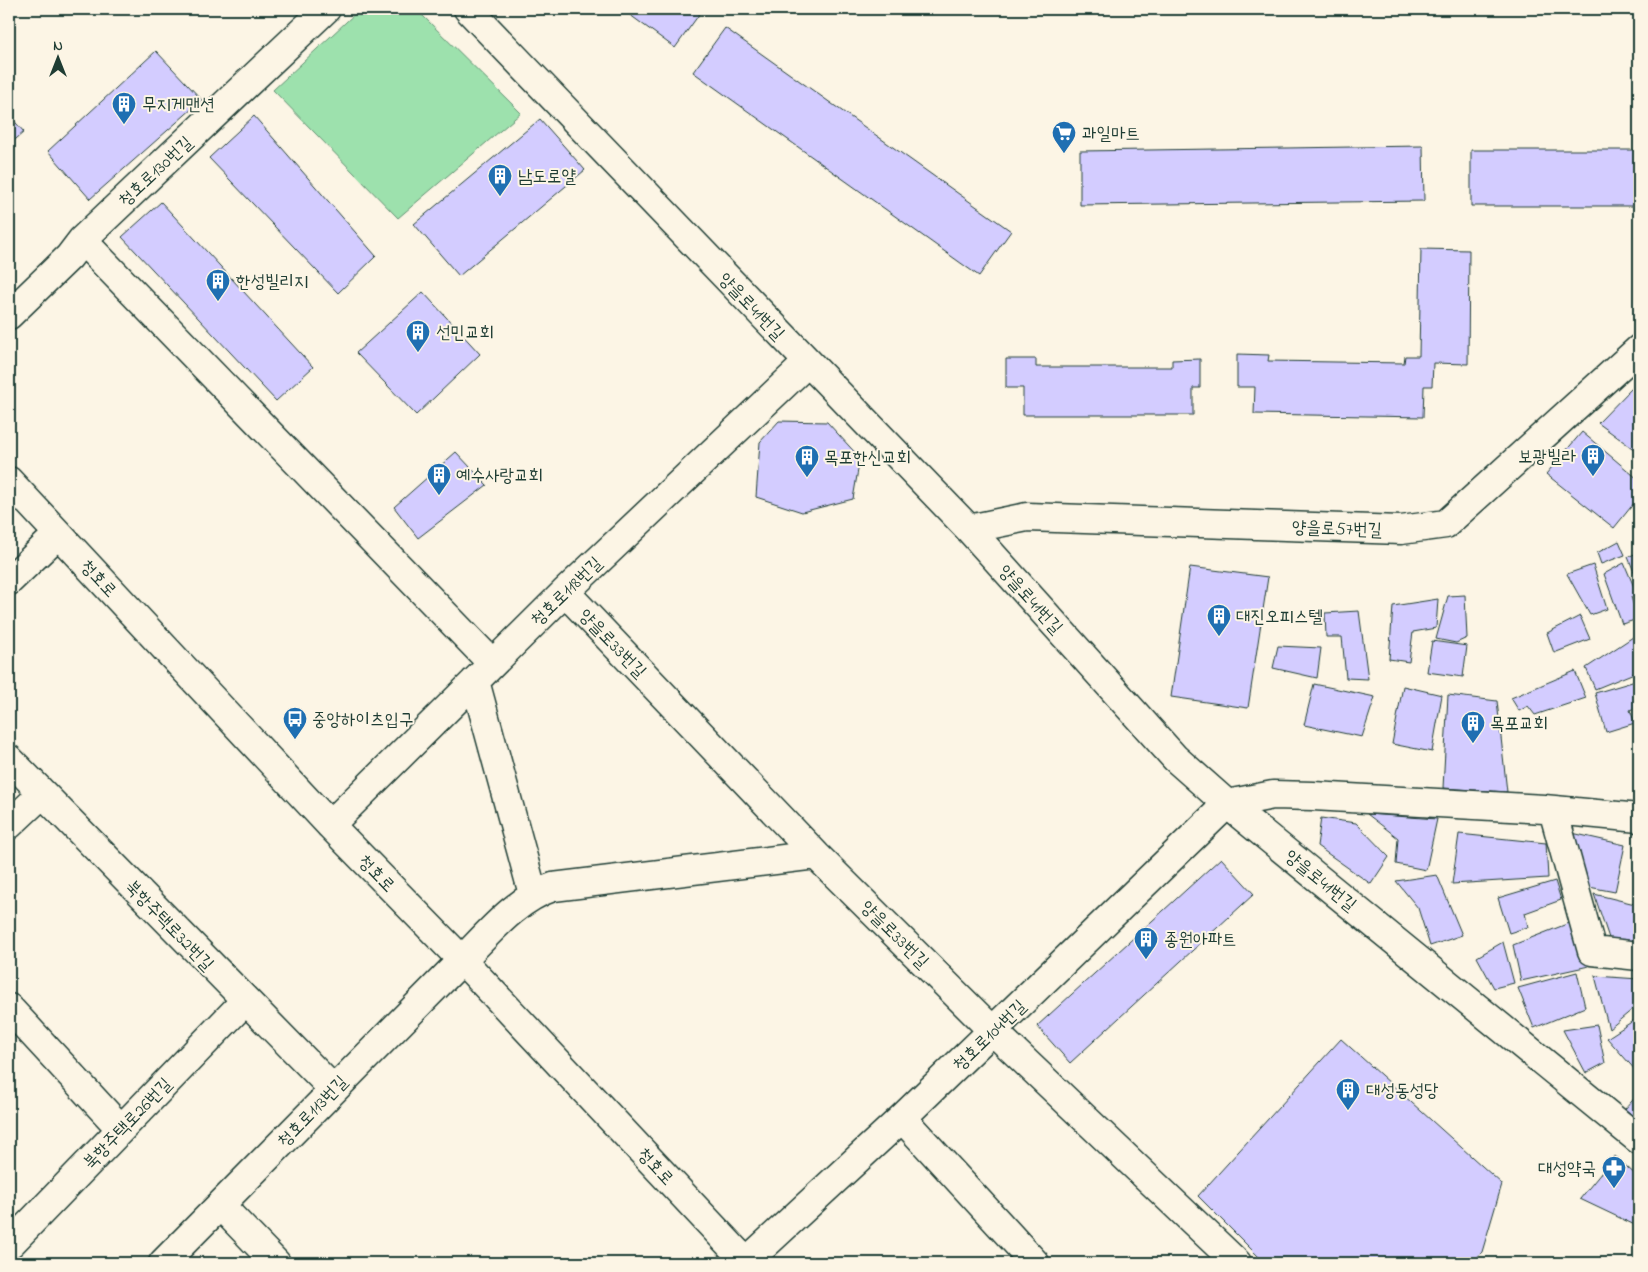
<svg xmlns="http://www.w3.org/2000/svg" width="1648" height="1272" font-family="'Indie Flower','Poor Story',sans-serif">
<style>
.green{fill:#9de1ad;stroke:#5e8f70}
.building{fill:#d3ccff;stroke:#1f3d34}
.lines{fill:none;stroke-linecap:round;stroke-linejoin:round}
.minor-casing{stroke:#1f3d34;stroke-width:31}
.minor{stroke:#fcf5e5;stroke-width:28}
.labels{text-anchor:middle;stroke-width:4;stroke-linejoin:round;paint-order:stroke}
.poi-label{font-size:18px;fill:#1f3d34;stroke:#fcf5e5;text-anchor:start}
.street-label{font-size:18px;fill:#1f3d34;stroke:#fcf5e5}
</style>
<rect width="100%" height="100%" fill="#fcf5e5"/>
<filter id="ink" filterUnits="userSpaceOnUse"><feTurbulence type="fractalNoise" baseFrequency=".02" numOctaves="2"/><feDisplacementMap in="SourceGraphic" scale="10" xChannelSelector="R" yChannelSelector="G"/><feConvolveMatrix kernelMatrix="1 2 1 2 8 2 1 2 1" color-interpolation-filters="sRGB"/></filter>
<g filter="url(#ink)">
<!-- green -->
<path class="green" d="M360 9H416L521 113 398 218 273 90Z"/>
<!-- building -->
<path class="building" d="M622 9H703L675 48Z
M725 28 1011 231 979 276 693 72Z
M156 51 202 100 90 199 48 151Z
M9 115 24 132 9 145Z
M254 116 376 256 338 293 209 158Z
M540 119 585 170 459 276 414 224Z
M1423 146 1424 201 1080 205V151Z
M1471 150H1639V206H1471Z
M161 202 313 367 276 401 122 237Z
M1421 249 1469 250 1468 364 1433 363 1432 386H1424L1423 417 1254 414 1255 387H1237V354L1269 355 1268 361 1404 363 1405 356H1419Z
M423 292 480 354 416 415 356 353Z
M1006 359H1036V367H1172V360L1200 359V388H1193V415H1023V388H1006Z
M1633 387 1639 391V453L1598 423Z
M779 421 827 422 860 458 853 499 802 512 756 497 760 442Z
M1582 432 1639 480V497L1614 528 1546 474Z
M456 452 487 485 418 538 394 507Z
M1619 541 1625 555 1601 564 1597 553Z
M1639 552V584L1628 557Z
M1624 563 1637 594 1631 597 1638 619 1622 624 1604 574Z
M1593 565 1607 609 1590 615 1567 574Z
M1190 567 1268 577 1248 708 1171 697Z
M1465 595 1467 638 1456 643 1436 639 1448 596Z
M1438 599 1436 628 1413 632 1409 662 1389 659 1393 606Z
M1359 611 1368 679 1346 678 1342 637H1326L1325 613Z
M1580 616 1590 639 1554 653 1547 633Z
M1633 637 1639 647V671L1595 689 1586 668Z
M1432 641 1467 646 1463 677 1427 672Z
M1278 646 1321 648 1317 678 1273 668Z
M1575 671 1586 698 1535 715 1528 706 1519 711 1511 698Z
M1639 680V706L1630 710 1635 723 1606 732 1595 693Z
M1314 684 1375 697 1362 737 1304 725Z
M1403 686 1442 695 1432 752 1392 744Z
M1448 695 1497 701 1507 792 1443 788Z
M1367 814 1437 819 1426 870 1396 864 1398 838Z
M1321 818 1356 823 1389 857 1371 884 1317 846Z
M1572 833 1625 845 1615 892 1584 886Z
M1459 834 1546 843 1548 878 1452 884Z
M1639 855V891H1634Z
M1221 858 1254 894 1070 1063 1037 1026Z
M1437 875 1462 935 1430 946 1418 908 1396 881Z
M1555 881 1561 900 1525 913 1528 927 1509 933 1498 898Z
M1594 894 1639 905V949L1611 944Z
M1572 922 1589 966 1521 981 1513 945Z
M1503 942 1514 983 1494 988 1477 957Z
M1577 972 1585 1007 1534 1028 1518 988Z
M1595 976 1639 979V1004L1609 1029Z
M1639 1017V1070L1637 1072 1607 1038Z
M1597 1025 1605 1063 1586 1073 1563 1030Z
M1341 1039 1502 1184 1482 1252 1472 1263H1265L1198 1196Z
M1639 1093V1121L1625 1109Z
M1615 1156 1639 1178V1227L1580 1199Z"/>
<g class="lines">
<defs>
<path id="minor" d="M468 9 969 529 1175 758 1227 804 1639 1140
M82 240 492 663
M9 315 69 257 82 240 326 9
M9 481 330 825 462 960 747 1263
M969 529 1027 517 1401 530 1446 524 1639 349
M9 581 58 534
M565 592 816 855 993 1031 1237 1263
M475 681 533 894
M9 759 333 1089
M1553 810 1592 951 1639 956
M9 825 42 794
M330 825 565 592 807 363
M9 1008 121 1129
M902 1118 1035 1263
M221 1206 276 1263
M9 1241 11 1243 245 1001
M163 1263 462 960C489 933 516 899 553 887L816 855
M745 1263 902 1118 1227 804 1273 795 1313 796 1544 809 1639 818"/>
</defs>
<!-- minor casing -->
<use href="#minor" class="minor-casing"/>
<!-- minor -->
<use href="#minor" class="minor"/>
</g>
</g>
<!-- icons -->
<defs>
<symbol id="building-pin" viewBox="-11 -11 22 30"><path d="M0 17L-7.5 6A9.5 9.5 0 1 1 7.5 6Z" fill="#1f6fb2" stroke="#fcf5e5"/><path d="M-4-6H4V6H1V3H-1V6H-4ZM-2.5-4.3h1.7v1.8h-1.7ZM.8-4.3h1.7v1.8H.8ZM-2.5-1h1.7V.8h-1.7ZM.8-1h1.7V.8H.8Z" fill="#fff"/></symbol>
<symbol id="supermarket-pin" viewBox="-11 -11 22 30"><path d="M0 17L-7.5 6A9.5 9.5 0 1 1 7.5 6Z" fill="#1f6fb2" stroke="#fcf5e5"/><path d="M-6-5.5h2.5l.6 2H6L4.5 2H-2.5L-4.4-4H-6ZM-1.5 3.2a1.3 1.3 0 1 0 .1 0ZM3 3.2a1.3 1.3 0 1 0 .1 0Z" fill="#fff"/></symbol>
<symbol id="bus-pin" viewBox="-11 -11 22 30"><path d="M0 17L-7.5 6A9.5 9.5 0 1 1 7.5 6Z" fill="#1f6fb2" stroke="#fcf5e5"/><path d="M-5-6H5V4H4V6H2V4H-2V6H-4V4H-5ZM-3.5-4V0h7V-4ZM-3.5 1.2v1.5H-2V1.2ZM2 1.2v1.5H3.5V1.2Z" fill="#fff"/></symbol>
<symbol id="pharmacy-pin" viewBox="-11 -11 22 30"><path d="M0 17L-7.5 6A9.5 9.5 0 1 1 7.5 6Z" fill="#1f6fb2" stroke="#fcf5e5"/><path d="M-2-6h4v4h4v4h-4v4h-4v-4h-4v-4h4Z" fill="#fff"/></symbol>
</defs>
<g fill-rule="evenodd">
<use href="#building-pin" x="110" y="90" width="28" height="38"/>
<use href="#supermarket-pin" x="1050" y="119" width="28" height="38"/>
<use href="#building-pin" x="486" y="162" width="28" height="38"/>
<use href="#building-pin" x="204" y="267" width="28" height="38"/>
<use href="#building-pin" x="404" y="318" width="28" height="38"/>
<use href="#building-pin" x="1579" y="442" width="28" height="38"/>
<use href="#building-pin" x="793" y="443" width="28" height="38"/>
<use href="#building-pin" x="425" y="461" width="28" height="38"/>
<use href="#building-pin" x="1205" y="602" width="28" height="38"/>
<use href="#bus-pin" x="281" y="705" width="28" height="38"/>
<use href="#building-pin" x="1459" y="709" width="28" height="38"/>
<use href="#building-pin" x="1132" y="925" width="28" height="38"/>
<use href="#building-pin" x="1334" y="1076" width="28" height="38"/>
<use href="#pharmacy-pin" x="1600" y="1154" width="28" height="38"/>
</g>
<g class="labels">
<!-- poi labels -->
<g class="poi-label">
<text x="142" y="110">무지게맨션</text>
<text x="1082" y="139">과일마트</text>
<text x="518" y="182">남도로얄</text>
<text x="236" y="287">한성빌리지</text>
<text x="436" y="338">선민교회</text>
<text x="1576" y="462" text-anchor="end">보광빌라</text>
<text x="824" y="463">목포한신교회</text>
<text x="456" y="481">예수사랑교회</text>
<text x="1236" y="622">대진오피스텔</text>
<text x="312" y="725">중앙하이츠입구</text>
<text x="1490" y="729">목포교회</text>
<text x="1164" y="945">종원아파트</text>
<text x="1366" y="1096">대성동성당</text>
<text x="1596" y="1174" text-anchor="end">대성약국</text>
</g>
<!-- street labels -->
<g class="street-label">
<text transform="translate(155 171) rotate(-43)" y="6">청호로130번길</text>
<text transform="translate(752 306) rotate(46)" y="6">양을로41번길</text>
<text transform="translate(1337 528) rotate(2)" y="6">양을로57번길</text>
<text transform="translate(99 578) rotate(47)" y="6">청호로</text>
<text transform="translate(566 591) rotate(-44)" y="6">청호로118번길</text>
<text transform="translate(1031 599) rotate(48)" y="6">양을로41번길</text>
<text transform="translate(613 643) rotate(46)" y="6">양을로33번길</text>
<text transform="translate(377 873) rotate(46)" y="6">청호로</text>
<text transform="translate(1321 880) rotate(39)" y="6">양을로41번길</text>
<text transform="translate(170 925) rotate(46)" y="6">북항주택로32번길</text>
<text transform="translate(895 934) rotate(45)" y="6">양을로33번길</text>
<text transform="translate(989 1035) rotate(-44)" y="6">청호로104번길</text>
<text transform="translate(312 1111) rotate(-46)" y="6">청호로113번길</text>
<text transform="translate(127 1123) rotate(-46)" y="6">북항주택로26번길</text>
<text transform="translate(656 1166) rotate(47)" y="6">청호로</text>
</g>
</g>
<!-- margin -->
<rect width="1648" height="1272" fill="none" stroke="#fcf5e5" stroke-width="30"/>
<rect x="15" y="15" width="1618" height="1242" fill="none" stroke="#1f3d34" stroke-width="2" filter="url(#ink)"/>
<!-- north arrow -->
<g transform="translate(58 58)" stroke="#fcf5e5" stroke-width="4" paint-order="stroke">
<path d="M0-4L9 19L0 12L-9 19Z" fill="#1f3d34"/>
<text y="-8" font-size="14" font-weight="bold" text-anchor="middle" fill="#1f3d34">N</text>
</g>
</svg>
